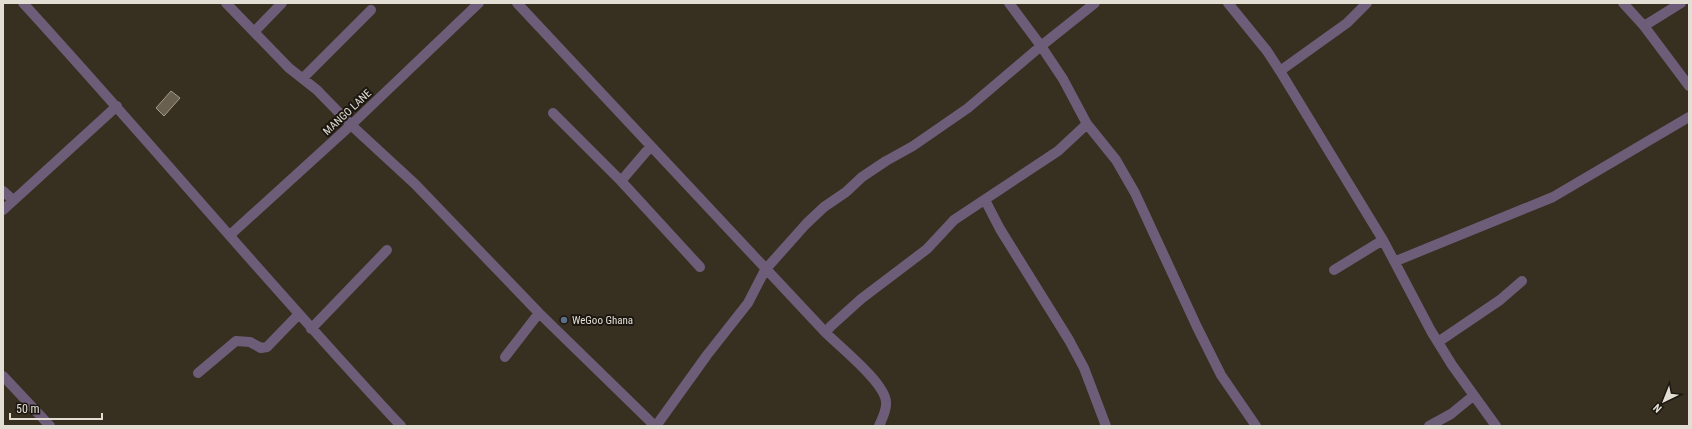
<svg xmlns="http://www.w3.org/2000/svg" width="1692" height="429" font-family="'Roboto Condensed',sans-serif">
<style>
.building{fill:#696050;stroke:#a59b89}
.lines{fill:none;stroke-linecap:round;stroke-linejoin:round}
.minor{stroke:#6e5d79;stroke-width:10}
.service-dot{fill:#5c6f8a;stroke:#1b1710;stroke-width:1.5}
.labels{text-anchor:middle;stroke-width:4;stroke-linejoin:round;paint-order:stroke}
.street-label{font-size:11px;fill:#e3ded4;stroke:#1b1710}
.poi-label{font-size:11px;fill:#e3ded4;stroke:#1b1710;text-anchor:start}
</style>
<rect width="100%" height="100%" fill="#372f1f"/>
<!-- building -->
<path class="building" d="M171 91 180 98 164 116 156 108Z"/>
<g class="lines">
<!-- minor -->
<path class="minor" d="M23 3C151 143 272 288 401 426
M226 3 289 68 317 90 351 125 415 184 539 313 655 426
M517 3 826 333
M1095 3 1041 46 1063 79 1087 124 1116 160 1135 193 1197 327 1221 375 1256 426
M1228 3 1267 51 1280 71 1383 240 1431 331 1452 365 1496 426
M1623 3 1644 26 1689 86
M1644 26 1681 3
M254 32 282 3
M1280 71 1347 23 1367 3
M303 78 371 10
M553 113 621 181 700 267
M621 181 651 146
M3 191 13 200
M985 200 1000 229 1069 340 1084 368 1106 426
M3 210 117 106
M230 235 351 125 479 3
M1396 261 1553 197 1689 117
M1334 270 1383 240
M311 329 387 250
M1438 342 1500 300 1522 281
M505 357 539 313
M198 373 236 341 250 342 261 348 267 347 298 315
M3 376 50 426
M656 426 707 355 748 303 765 270 806 224 824 207 846 192 862 177 886 161 913 146 968 108 1041 46 1009 3
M879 426C882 419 887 410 886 402 885 383 841 348 826 333L830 327 861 299 927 249 954 220 1058 151 1087 124
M1429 426 1451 414 1473 396"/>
</g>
<!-- markers -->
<circle class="service-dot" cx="564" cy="320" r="4"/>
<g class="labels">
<!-- street labels -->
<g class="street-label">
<text transform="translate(347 112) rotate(-43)" y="4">MANGO LANE</text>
</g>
<!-- poi labels -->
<g class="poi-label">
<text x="572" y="324">WeGoo Ghana</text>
</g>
</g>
<!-- border -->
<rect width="1692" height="429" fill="none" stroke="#e3ded4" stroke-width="8"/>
<!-- north arrow -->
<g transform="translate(1664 401) rotate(223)" stroke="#1b1710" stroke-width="3" paint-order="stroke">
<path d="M0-3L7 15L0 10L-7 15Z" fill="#e3ded4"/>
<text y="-6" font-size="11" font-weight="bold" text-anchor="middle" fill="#e3ded4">N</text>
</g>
<!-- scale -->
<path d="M10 413v6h92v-6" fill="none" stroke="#e3ded4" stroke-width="2"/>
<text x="16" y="413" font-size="12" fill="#e3ded4" stroke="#1b1710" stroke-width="3" paint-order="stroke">50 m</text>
</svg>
